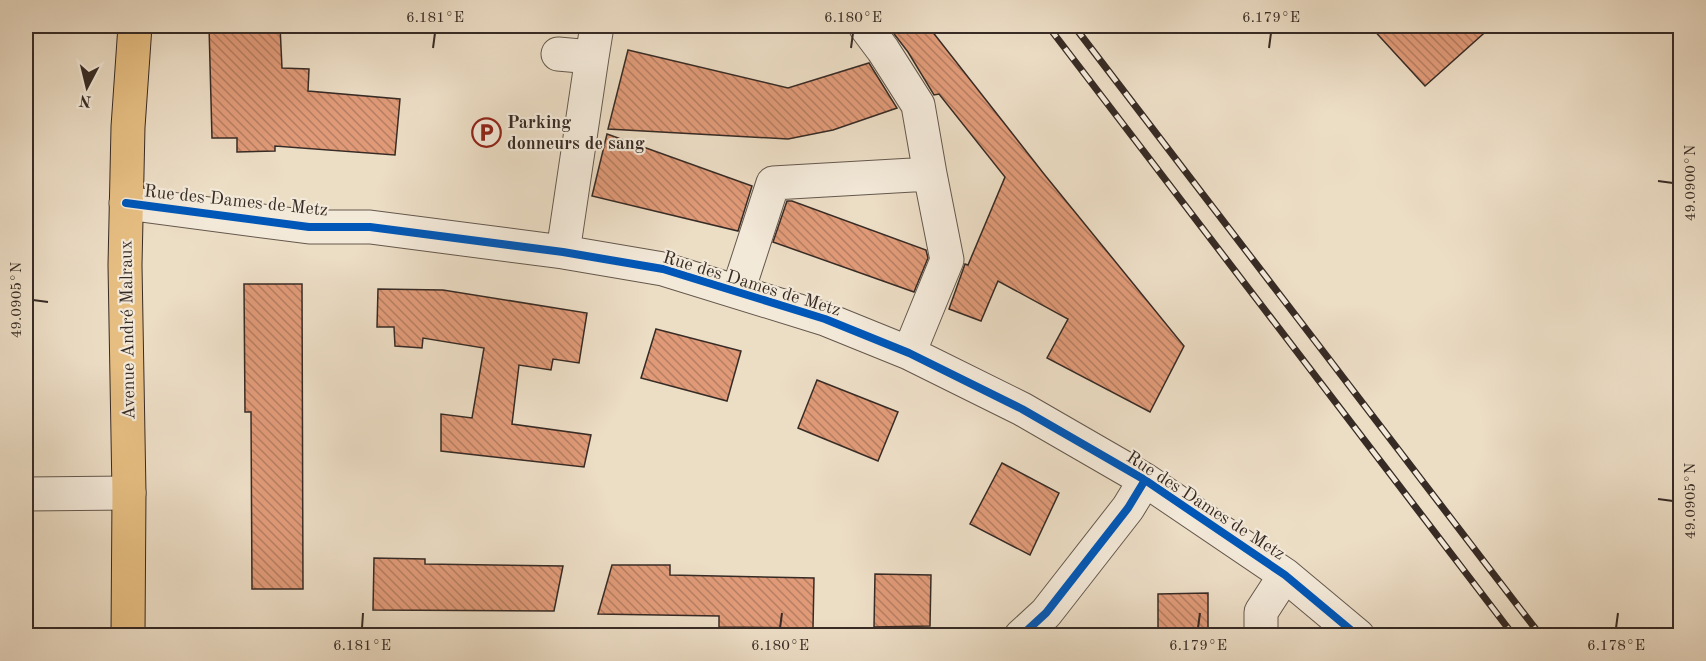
<svg xmlns="http://www.w3.org/2000/svg" width="1706" height="661" font-family="'Old Standard TT',serif">
<style>
.building{fill:url(#building-back-hatch);stroke:#372b25;stroke-width:1.5}
.lines{fill:none;stroke-linecap:round;stroke-linejoin:round}
.minor-casing{stroke:#64584d;stroke-width:35}
.major-casing{stroke:#372b25;stroke-width:35}
.minor{stroke:#f3e9d9;stroke-width:33}
.major{stroke:#e6be82;stroke-width:33}
.rail-casing{stroke:#372b25;stroke-width:7}
.rail{stroke:#f3e9d9;stroke-width:4.5;stroke-dasharray:14;stroke-linecap:butt}
.cycleway-casing{stroke:#f3e9d9;stroke-width:11}
.cycleway{stroke:#0057b8;stroke-width:8}
.ticks{fill:none;stroke:#372b25;stroke-width:2}
.labels{text-anchor:middle;stroke-width:4.5;stroke-linejoin:round;paint-order:stroke}
.poi-label{font-size:18px;font-weight:bold;fill:#372b25;stroke:#f3e9d9;text-anchor:start}
.street-label{font-size:18px;fill:#372b25;stroke:#f3e9d9}
.neatline{fill:none;stroke:#372b25;stroke-width:2}
.ticks-label{font-size:15px;text-anchor:middle;fill:#372b25}
</style>
<defs>
<pattern id="building-back-hatch" width="6" height="6" patternUnits="userSpaceOnUse" patternTransform="scale(1.5)"><rect width="6" height="6" fill="#e09a78"/><path d="M-1 5l2 2M0 0l6 6M5-1l2 2" fill="none" stroke="#b67e62"/></pattern>
</defs>
<rect width="100%" height="100%" fill="#ecddc5"/>
<filter id="stains"><feTurbulence type="fractalNoise" baseFrequency=".00333" numOctaves="4"/><feColorMatrix values="0 0 0 0 .2 0 0 0 0 .09 0 0 0 0 .02 0 0 0 .5 -.17"/></filter>
<radialGradient id="worn" r=".72"><stop offset=".6" stop-color="#630" stop-opacity="0"/><stop offset="1" stop-color="#630" stop-opacity=".3"/></radialGradient>
<!-- building -->
<path class="building" d="M209 26H280L282 68 309 69 308 91 400 99 395 155 275 146V151L237 152V138H212Z
M888 26H928L1044 174 1184 346 1150 412 1047 358 1068 319 998 281 981 321 949 309 965 264 968 265 1005 177 939 94 934 95 908 52Z
M1370 26H1492L1425 86Z
M628 50 788 88 869 63 897 108 833 130 788 139 608 129Z
M607 134 752 186 738 231 592 196Z
M787 201H792L926 250 928 258 914 292 773 242Z
M244 284H302L303 589H252L251 412H245Z
M378 289 443 290 587 313 579 363 553 359 551 370 519 365 512 424 591 435 584 467 441 451V414L472 418 484 348 423 338 422 348 395 346 394 327H377Z
M656 329 741 351 727 401 641 378Z
M817 380 898 412 878 461 798 428Z
M1002 463 1059 493 1030 555 970 524Z
M374 558 425 559V564L563 566 554 611 373 610Z
M612 565H670V575L814 578 813 628 719 627V616L598 614Z
M875 574 931 575 930 626 874 627Z
M1208 593V636H1158V594Z"/>
<g class="lines">
<defs>
<path id="minor" d="M865 26 883 50 918 105 930 174
M558 54 592 57 563 252
M592 57 597 26
M126 203 309 227H370L563 252 663 269 825 319 909 353 1022 409 1145 480 1285 575 1358 636
M738 291 773 183 930 174 947 260 909 353
M26 494 129 493
M1021 636 1046 613 1128 508 1145 480
M1261 636V612L1285 575"/>
<path id="major" d="M128 636 129 493 125 265 128 127 135 26"/>
</defs>
<!-- minor casing -->
<use href="#minor" class="minor-casing"/>
<!-- major casing -->
<use href="#major" class="major-casing"/>
<!-- minor -->
<use href="#minor" class="minor"/>
<!-- major -->
<use href="#major" class="major"/>
<defs>
<path id="rail" d="M1048 26 1514 636
M1074 26 1541 636"/>
</defs>
<!-- rail casing -->
<use href="#rail" class="rail-casing"/>
<!-- rail -->
<use href="#rail" class="rail"/>
<defs>
<path id="cycleway" d="M126 203 309 227H370L563 252 663 269 825 319 909 353 1022 409 1145 480 1285 575 1358 636
M1021 636 1046 613 1128 508 1145 480"/>
</defs>
<!-- cycleway casing -->
<use href="#cycleway" class="cycleway-casing"/>
<!-- cycleway -->
<use href="#cycleway" class="cycleway"/>
</g>
<!-- ticks -->
<path class="ticks" d="M433 48 435 33M851 48 853 33M1269 48 1271 33M1658 181 1673 183M33 300 48 302M1658 499 1673 501M362 628 363 613M780 628 782 613M1198 628 1200 613M1616 628 1618 613"/>
<!-- icons -->
<defs>
<symbol id="parking-ring" viewBox="-11 -11 22 22"><circle r="9.5" fill="#f3e9d9" stroke="#8f2418" stroke-width="1.5"/><path d="M-3.5-5.5H1a3.5 3.5 0 0 1 0 7H-1V5.5H-3.5ZM-1-3.4V-.6H.8a1.4 1.4 0 0 0 0-2.8Z" fill="#8f2418"/></symbol>
</defs>
<g fill-rule="evenodd">
<use href="#parking-ring" x="470" y="116" width="33" height="33"/>
</g>
<g class="labels">
<!-- poi labels -->
<g class="poi-label">
<text x="507" y="128">Parking<tspan x="507" dy="21">donneurs de sang</tspan></text>
</g>
<!-- street labels -->
<g class="street-label">
<text transform="translate(236 200) rotate(6)" y="6">Rue des Dames de Metz</text>
<text transform="translate(752 283) rotate(17)" y="6">Rue des Dames de Metz</text>
<text transform="translate(127 330) rotate(-91)" y="6">Avenue André Malraux</text>
<text transform="translate(1206 505) rotate(33)" y="6">Rue des Dames de Metz</text>
</g>
</g>
<!-- margin -->
<rect width="1706" height="661" fill="none" stroke="#ecddc5" stroke-width="66"/>
<!-- north arrow -->
<g transform="translate(87 87) rotate(187)" stroke="#f3e9d9" stroke-width="4.5" paint-order="stroke">
<path d="M0-4.5L10 22L0 15L-10 22Z" fill="#372b25"/>
<text y="-9" font-size="16" font-weight="bold" text-anchor="middle" fill="#372b25">N</text>
</g>
<rect x="33" y="33" width="1640" height="595" class="neatline"/>
<g class="ticks-label">
<text x="435" y="22">6.181°E</text>
<text x="853" y="22">6.180°E</text>
<text x="1271" y="22">6.179°E</text>
<text transform="translate(1690 183) rotate(-90)" y="5">49.0900°N</text>
<text transform="translate(16 300) rotate(-90)" y="5">49.0905°N</text>
<text transform="translate(1690 501) rotate(-90)" y="5">49.0905°N</text>
<text x="362" y="650">6.181°E</text>
<text x="780" y="650">6.180°E</text>
<text x="1198" y="650">6.179°E</text>
<text x="1616" y="650">6.178°E</text>
</g>
<rect width="100%" height="100%" filter="url(#stains)"/>
<rect width="100%" height="100%" fill="url(#worn)"/>
</svg>
